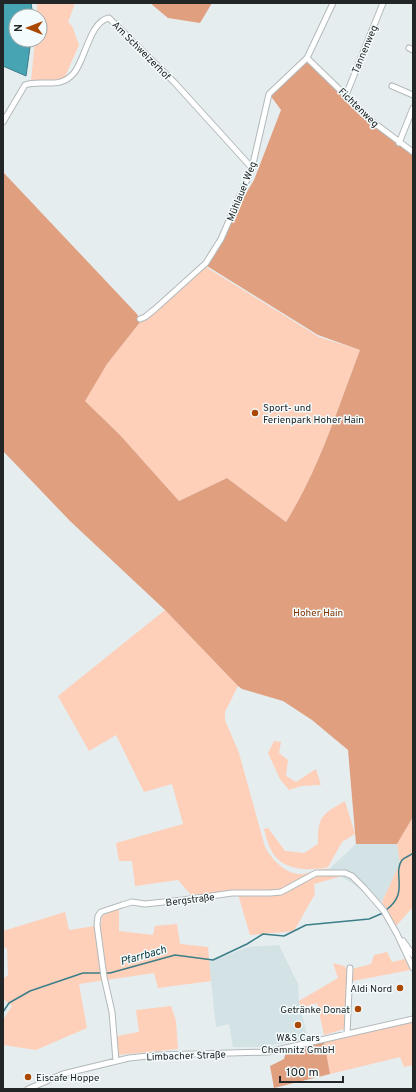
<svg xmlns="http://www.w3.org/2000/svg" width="416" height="1092" font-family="Overpass,sans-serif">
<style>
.built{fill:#d2e2e5}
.green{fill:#fecfb9}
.forest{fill:#e0a080}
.water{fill:#47a4b2;stroke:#3c7e88}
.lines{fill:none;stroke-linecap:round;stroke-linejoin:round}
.stream{stroke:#3c7e88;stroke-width:1.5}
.minor-casing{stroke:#b2b9bb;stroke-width:7}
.minor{stroke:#fff;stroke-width:5}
.poi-dot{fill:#a94801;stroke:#f3fbfc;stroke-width:1.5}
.labels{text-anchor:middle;stroke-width:3;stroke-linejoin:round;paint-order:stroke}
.street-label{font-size:10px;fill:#232626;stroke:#f3fbfc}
.poi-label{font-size:10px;fill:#232626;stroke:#f3fbfc;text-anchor:start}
.park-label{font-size:10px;fill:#813500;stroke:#f3fbfc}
.water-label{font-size:11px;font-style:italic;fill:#053339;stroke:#f3fbfc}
</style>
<rect width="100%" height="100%" fill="#e6edef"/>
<!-- built -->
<path class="built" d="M356 844H397L400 863 382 902 329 869Z
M279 945 298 984 299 1001 308 1039 260 1047H233L229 1024 216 1027 209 962 248 947Z"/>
<!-- green -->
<path class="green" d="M37 3H75L68 22 72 26 79 45 64 79 31 82 35 40H40V16H37Z
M206 267 319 337 360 350C338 408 319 469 286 522L227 478 179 501 120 435 84 400 107 364 141 321 148 319Z
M165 610 238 686 225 712V720L239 753 265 847C273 861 286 875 303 874 311 873 320 868 328 869 332 869 338 874 342 876L314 884 315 894 294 931 250 935 237 891 191 895 178 880 135 886 132 861H119L116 843 183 824 172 784 144 792 116 735 89 751 58 696Z
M274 741 281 742 279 753 288 760 286 776 296 782 316 769 321 785 301 786 289 790 280 779 268 753Z
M345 801 355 834 342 842 328 867C311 871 286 871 274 855 269 848 266 837 264 829L268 828 285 851 304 853 318 844C318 816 321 815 345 801Z
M413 817V907L396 926 382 902 400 863 397 844Z
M119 908V931L153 935 155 926 177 924 180 944 208 947 211 981 158 988 154 973 79 984 87 1028 36 1050 3 1045V1020L12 1006 3 999V979L8 975 7 948 3 947V931L65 912 69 930 101 925 102 916Z
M387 952 392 962 405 959 410 970 348 982 344 1029 324 1035 317 1003 301 1008 299 1001 338 978 333 963 344 966 348 970 371 964 374 955Z
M171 1006 176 1021 178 1049 118 1055 117 1036 139 1032 136 1010Z
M413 1022V1065L404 1067 400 1057 330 1074 324 1041Z"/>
<!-- forest -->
<path class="forest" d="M150 3H212L200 23 168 18Z
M307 58 354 104 413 152V817L397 844H356L348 750 312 720 283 701 242 689 238 686 165 610 70 521 3 451V172L137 314 141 321 107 364 85 401 120 435 179 501 227 478 286 522C319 469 338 408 360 350L318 335 207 266 226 227 254 180 281 110 270 95Z
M324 1041 330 1074 274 1088 270 1066 284 1059 286 1052Z"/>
<!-- water -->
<path class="water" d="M3 3H31L33 16H16V40H31L26 76 3 66Z"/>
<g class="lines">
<!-- stream -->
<path class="stream" d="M386 910C410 893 392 874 402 860 405 857 410 856 413 853
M3 1012 9 1003 30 991 83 973H110L175 955 213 960 247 944 263 934 284 936 306 925 369 919 383 913"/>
<defs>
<path id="minor" d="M409 48 413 50
M307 58 373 122 413 152
M392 86 413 95
M346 95 383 3
M3 122 25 85C41 79 60 90 74 73 85 60 90 21 109 18L174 82 252 168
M399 143 413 108
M140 319 145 317 155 309 206 263 221 239 252 168 269 94 307 58 333 3
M403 941 413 955
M347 1034 350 968
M116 1061 112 1012 104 977 97 925 98 916 101 912 122 905 132 902 145 904 183 900 232 893H270L281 892 316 873H345L352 876 365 889 384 911 397 934 413 968
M28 1089 63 1074 129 1058 158 1055 268 1052 413 1019"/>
</defs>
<!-- minor casing -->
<use href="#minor" class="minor-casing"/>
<!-- minor -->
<use href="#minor" class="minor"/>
</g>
<!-- markers -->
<g class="poi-dot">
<circle cx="255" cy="413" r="4"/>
<circle cx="400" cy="988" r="4"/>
<circle cx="358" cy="1009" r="4"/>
<circle cx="298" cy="1025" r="4"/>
<circle cx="28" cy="1077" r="4"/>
</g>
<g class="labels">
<!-- street labels -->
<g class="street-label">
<text transform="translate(364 49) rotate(-67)" y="4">Tannenweg</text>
<text transform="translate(142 50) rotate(45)" y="4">Am Schweizerhof</text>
<text transform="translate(359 107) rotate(44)" y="4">Fichtenweg</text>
<text transform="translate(241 191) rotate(-68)" y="4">Mühlauer Weg</text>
<text transform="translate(190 899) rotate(-7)" y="4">Bergstraße</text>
<text transform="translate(186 1055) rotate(-2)" y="4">Limbacher Straße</text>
</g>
<!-- poi labels -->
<g class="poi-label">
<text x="263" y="411">Sport- und<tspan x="263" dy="12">Ferienpark Hoher Hain</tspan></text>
<text x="392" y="992" text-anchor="end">Aldi Nord</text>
<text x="350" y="1013" text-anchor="end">Getränke Donat</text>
<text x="298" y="1041" text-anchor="middle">W&amp;S Cars<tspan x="298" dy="12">Chemnitz GmbH</tspan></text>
<text x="36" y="1081">Eiscafe Hoppe</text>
</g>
<!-- park labels -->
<g class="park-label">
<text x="318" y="616">Hoher Hain</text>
</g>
<!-- water labels -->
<g class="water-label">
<text transform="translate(143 955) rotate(-16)" y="4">Pfarrbach</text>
</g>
</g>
<!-- border -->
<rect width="416" height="1092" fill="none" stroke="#232626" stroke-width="8"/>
<!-- north arrow -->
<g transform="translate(28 28) rotate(270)"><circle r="19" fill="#f3fbfc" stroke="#a0a6a6"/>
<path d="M0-3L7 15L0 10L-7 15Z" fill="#a94801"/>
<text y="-6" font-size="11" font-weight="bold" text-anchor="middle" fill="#232626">N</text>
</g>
<!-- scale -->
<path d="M280 1076v6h63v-6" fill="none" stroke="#232626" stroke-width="2"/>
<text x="286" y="1076" font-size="12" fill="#232626" stroke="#f3fbfc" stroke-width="3" paint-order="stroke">100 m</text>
</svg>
